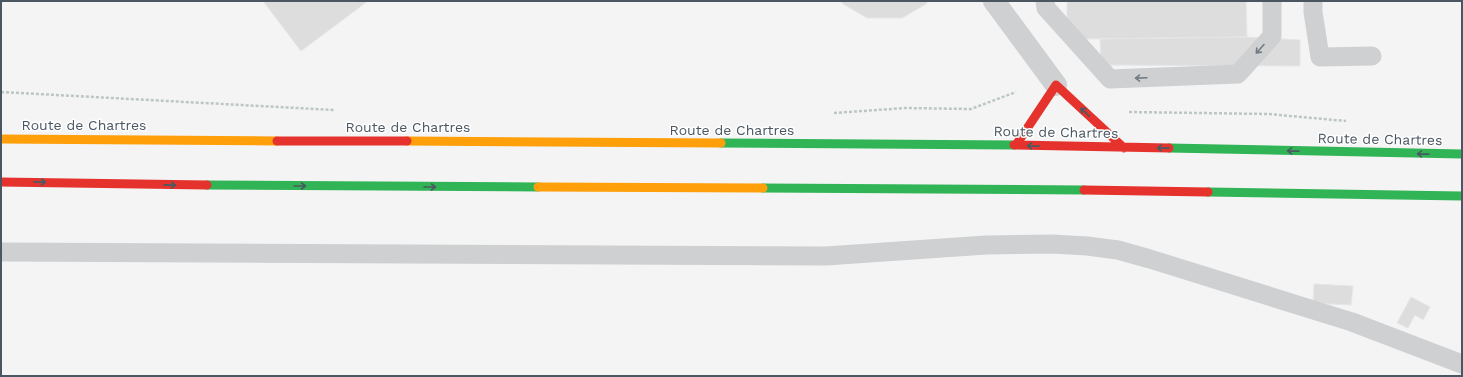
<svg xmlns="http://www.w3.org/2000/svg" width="1463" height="377" font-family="'Work Sans',sans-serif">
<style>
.building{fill:#ddddde;stroke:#e5e6e7}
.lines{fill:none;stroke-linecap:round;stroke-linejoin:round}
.path{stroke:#bcc7c4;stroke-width:2.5;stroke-dasharray:3 2;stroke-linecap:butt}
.lane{stroke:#ced0d2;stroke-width:19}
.street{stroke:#ced0d2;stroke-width:22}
.fast{stroke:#30b455;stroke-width:9}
.slow{stroke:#ff9f0a;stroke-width:9}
.jam{stroke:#e5322d;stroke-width:9}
.oneway{stroke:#727b83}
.oneway2{stroke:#495b60}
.labels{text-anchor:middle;stroke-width:3;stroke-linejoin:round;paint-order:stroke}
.street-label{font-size:14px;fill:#4a5661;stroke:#fff}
</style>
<rect width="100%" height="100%" fill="#f4f4f4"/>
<!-- building -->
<path class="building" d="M263 1H368L301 51Z
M841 1H928L926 4 902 18H867L843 4Z
M1067 1H1246L1247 37 1081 39 1067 17Z
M1247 37 1300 40V66L1101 65 1100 39Z
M1314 284 1353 286 1351 305 1313 303Z
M1411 297 1430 307 1423 320 1415 315 1408 328 1397 323Z"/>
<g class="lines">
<!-- path -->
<path class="path" d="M1 92 334 110
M1129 112 1268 114 1346 121
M834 113 905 108 971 109 1016 92"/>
<!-- lane -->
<path class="lane" d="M1045 1 1046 8 1110 79 1238 74 1272 36V1
M1313 1V12L1320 57 1372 56
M1 252 826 256 986 245 1052 244 1087 246 1118 250 1150 259 1352 322 1462 364"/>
<!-- street -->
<path class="street" d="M994 1 1056 85"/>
<!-- fast -->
<path class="fast" d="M721 143 1014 145
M1169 148 1462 154
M207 185 538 187
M763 188 1084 190
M1208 192 1462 196"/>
<!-- slow -->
<path class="slow" d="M1 139 277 141
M407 141 721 143
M538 187 763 188"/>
<!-- jam -->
<path class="jam" d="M277 141H407
M1014 145 1169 148
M1016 145 1056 85 1124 148
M1 182 207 185
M1084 190 1208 192"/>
</g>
<!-- one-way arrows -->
<defs><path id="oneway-shaft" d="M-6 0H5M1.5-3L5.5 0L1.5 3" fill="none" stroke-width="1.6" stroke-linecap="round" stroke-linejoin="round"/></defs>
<g class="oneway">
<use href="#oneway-shaft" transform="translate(1260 49) rotate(132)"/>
<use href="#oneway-shaft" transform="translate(1141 78) rotate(178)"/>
</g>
<g class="oneway2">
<use href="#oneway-shaft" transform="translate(1085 112) rotate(-137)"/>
<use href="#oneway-shaft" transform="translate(1033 146) rotate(-179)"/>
<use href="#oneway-shaft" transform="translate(1163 148) rotate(-179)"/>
<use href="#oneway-shaft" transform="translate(1293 151) rotate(-179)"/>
<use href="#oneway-shaft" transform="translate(1423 154) rotate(-179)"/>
<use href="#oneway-shaft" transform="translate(40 182) rotate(1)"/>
<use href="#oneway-shaft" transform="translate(170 185) rotate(1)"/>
<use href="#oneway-shaft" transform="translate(300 186)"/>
<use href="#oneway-shaft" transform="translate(430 187)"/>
</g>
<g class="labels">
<!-- street labels -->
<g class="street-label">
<text x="84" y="130">Route de Chartres</text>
<text x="408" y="132">Route de Chartres</text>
<text x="732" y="135">Route de Chartres</text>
<text transform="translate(1056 132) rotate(1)" y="5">Route de Chartres</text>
<text transform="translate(1380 139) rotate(1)" y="5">Route de Chartres</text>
</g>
</g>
<!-- border -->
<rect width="1463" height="377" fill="none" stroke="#4a5661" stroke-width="4"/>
</svg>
